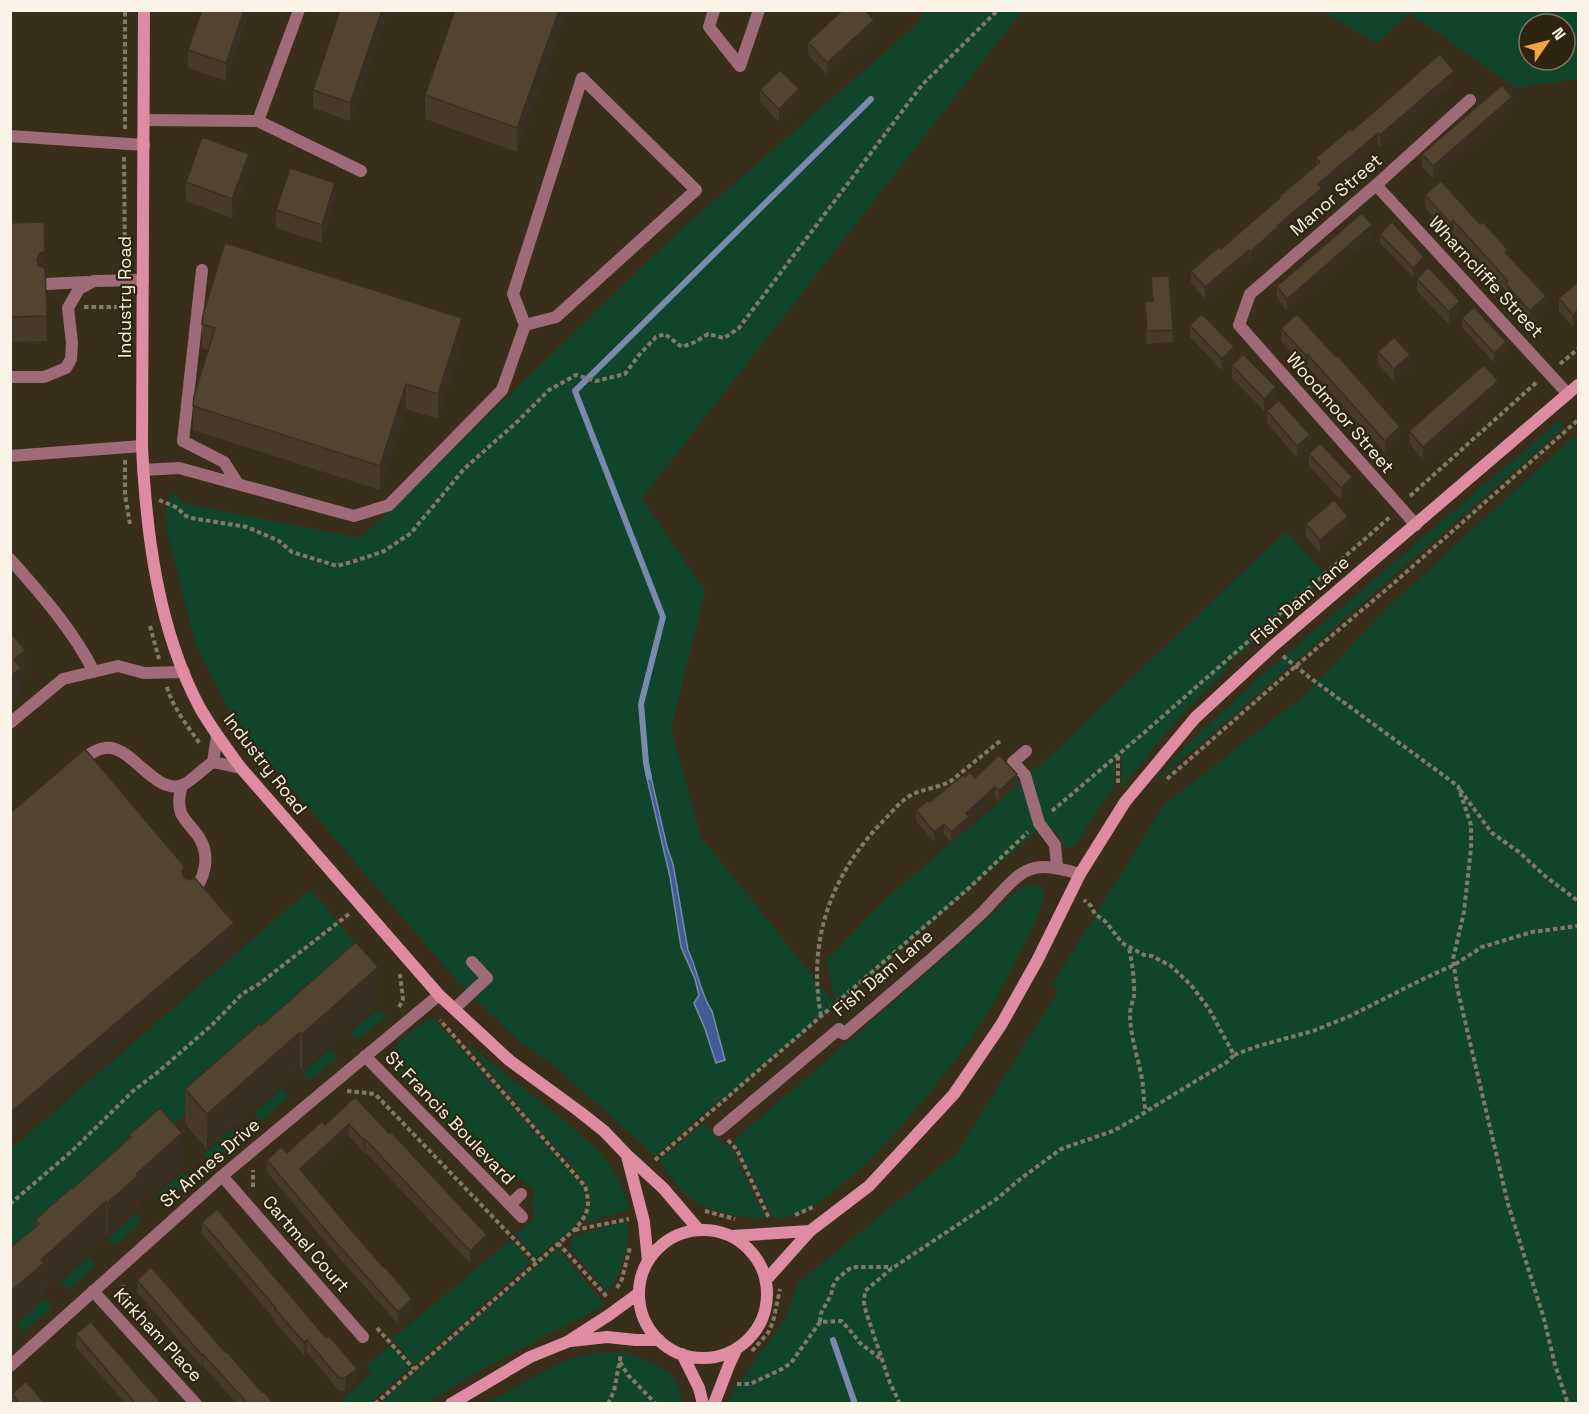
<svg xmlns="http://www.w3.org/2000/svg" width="1589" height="1414" font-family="'Space Grotesk',sans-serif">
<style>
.green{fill:#10452c;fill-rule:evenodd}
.water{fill:#425d95;stroke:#798aad;stroke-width:1.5}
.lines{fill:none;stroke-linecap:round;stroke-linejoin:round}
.stream{stroke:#798aad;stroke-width:6}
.path{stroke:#827967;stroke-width:4;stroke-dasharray:4.5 3;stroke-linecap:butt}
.lane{stroke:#a06b78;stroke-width:12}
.street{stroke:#a06b78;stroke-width:12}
.secondary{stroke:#df8ba1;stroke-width:12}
.wall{fill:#473a29}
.shaded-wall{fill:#3a3022}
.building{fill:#534430;stroke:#3a3022;stroke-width:1.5}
.labels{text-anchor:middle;stroke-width:4.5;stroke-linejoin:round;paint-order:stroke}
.street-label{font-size:18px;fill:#f9f2e5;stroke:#2f240f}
</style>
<rect width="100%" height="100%" fill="#392e19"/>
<!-- green -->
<path class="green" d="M926 11H1025L1015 20 642 498 705 591 671 729 701 837 835 1004 827 960 882 902 999 802 1063 744 1286 531 1328 577 1227 665V670L1190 706 1163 736 1121 789 1122 757 1116 762 1113 790 1101 805 1076 845 1073 847H1064L1058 834 1046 823 836 1006 691 1124 655 1156 554 1065 518 1040 458 982 246 735 221 696 195 642 167 531 166 506 173 492 183 503 361 538 676 234 914 27Z
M1322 11H1578V79L1516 88 1409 13 1377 43ZM1529 24H1565V60H1529Z
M1559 421 1564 427 1153 785 1188 744 1253 683Z
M1578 433V1403H729L732 1392 785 1319 798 1283 957 1153 1059 990 1051 987 1164 805 1302 697 1391 604Z
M1035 884C1037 885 1041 887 1043 889 1048 899 1031 931 1026 940 1013 966 1001 992 985 1017 955 1065 834 1224 773 1218L734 1140 855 1036 1005 903C1014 893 1021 886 1035 884Z
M310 889 367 957 360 967 11 1263V1149Z
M379 1008 386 1017 357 1040 350 1032Z
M431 1019H434L582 1186C598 1217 556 1241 536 1258L513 1232 515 1230 521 1232 535 1217 532 1205 534 1192 522 1179 507 1183 496 1177 399 1076C382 1047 406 1036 426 1021Z
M465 1042 561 1118 595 1147 613 1169 623 1188 629 1210 584 1223C589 1211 593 1199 587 1187 579 1168 559 1153 546 1137 519 1106 492 1074 465 1042Z
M331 1049 338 1058 308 1081 302 1072Z
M282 1088 289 1096 261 1121 254 1113Z
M704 1123 725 1146 729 1143 766 1219C745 1218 710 1213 693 1200 680 1190 669 1175 659 1161Z
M232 1129 239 1137 211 1162 204 1154Z
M183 1171 191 1179 163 1204 156 1196Z
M136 1213 143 1221 115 1246 108 1238Z
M627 1221C631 1239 621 1279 607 1291L569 1248 573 1237Z
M511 1240 531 1262 414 1365 392 1339Z
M557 1248 605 1305 487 1366 426 1403H380Z
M89 1257 96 1265 68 1290 61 1282Z
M45 1298 52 1307 24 1332 16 1324Z
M390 1345 410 1368 370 1403H338L372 1373 366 1366Z
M594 1353H629L657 1365 671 1374 678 1385 683 1403H488L519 1385 567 1360Z"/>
<!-- water -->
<path class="water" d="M647 769H649L651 777 667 847 673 864 688 950C697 968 701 996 712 1011L725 1060 716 1063 705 1029 694 1003 699 995 695 979 681 947 670 877 646 774V770Z"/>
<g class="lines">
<!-- stream -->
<path class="stream" d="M649 777 646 763 641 704 663 617 575 391 871 99
M833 1340 855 1404"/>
<!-- path -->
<path class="path" d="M125 129V10
M124 157 125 267
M84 307H128
M1560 364 1578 349
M125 460V495L130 524
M1410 496 1538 381
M159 500 178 508 184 515 191 518 247 527 279 541 292 552 337 566 355 561 384 551 411 533 464 469 518 421 549 390 576 375 596 381 625 374 639 355 656 337 665 334 682 347 695 342 708 334 724 338 739 328 922 85 998 10
M150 626 159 659
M1283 656 1309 677 1458 786 1471 825V848L1464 912 1453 959 1457 987 1508 1204 1544 1319 1555 1365 1568 1404
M167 687C173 708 188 727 201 745
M1118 756V785
M1167 779 1296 666 1395 582 1578 420
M1460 790 1492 833 1519 852 1545 876 1578 901
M1052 811 1146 731 1390 517
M1129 949C1132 961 1135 983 1134 996 1133 1002 1130 1007 1130 1014 1130 1036 1138 1057 1142 1079 1144 1090 1143 1100 1146 1111
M399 1007 403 1000 400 974
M821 1016C807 940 831 874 885 819 892 812 899 803 908 797 921 788 937 789 951 781L1000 741
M1234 1055 1258 1046 1313 1031 1350 1016 1421 980 1454 965 1482 947 1532 932 1578 926
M347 1091 375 1094 536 1262
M728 1140 737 1150 769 1218
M655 1160 969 888 1028 832
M253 1187V1170
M10 1204 72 1151 133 1091 158 1072 213 1024 242 994 259 984 349 914
M705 1211 735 1219
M795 1215 813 1207
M575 1230 629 1219
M558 1243 608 1298
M617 1288 622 1279 630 1247
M123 1301V1285
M820 1322 821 1313 831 1295 833 1286 837 1279 849 1269 856 1267H892
M377 1328 414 1369
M752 1351 768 1333 773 1322 780 1289
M620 1362 628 1375 656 1404
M737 1384H750L782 1369 791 1363 820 1322 841 1321 849 1329 860 1343 882 1360
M375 1404 574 1230C588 1215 591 1206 585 1186L440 1020
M608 1404 614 1391 621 1354
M900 1404 890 1383 866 1312 864 1303 865 1291 891 1269 998 1198 1019 1180 1061 1149 1113 1131 1138 1117 1150 1109 1227 1062 1234 1055 1209 1009 1191 985 1171 966 1152 956 1144 955 1122 943 1106 922 1095 914 1091 906 1084 900"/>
<!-- lane -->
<path class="lane" d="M714 10 709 27 740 66 759 10
M144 120 258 121 361 171
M258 121 299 10
M10 136 144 145
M202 270 183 441 224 462 238 484
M45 284 87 282
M10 377H44L66 368 71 359 72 343 68 308 79 289 94 281 143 280
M143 470 179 468 354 516 389 505 502 390 525 325 513 294 582 78 696 190 556 317 525 325
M10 559C41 594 73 630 94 672
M10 723 63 679 118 666 144 673 184 672
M1026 751 1013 762 1025 775 1039 823 1055 845 1057 867
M213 762 241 768
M76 764C84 758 95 749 105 748 130 743 155 796 183 785 190 782 205 767 213 762L217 736
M182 785C179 794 178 804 181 813 185 822 195 830 200 839 211 858 204 880 191 895
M454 1009 487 978 472 962
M719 1130 839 1029 844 1034C890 994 938 955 983 912 994 901 1012 878 1026 871 1044 863 1062 869 1080 874"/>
<!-- street -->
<path class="street" d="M1376 185 1568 394
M10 456 142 446
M1416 525 1239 325 1250 294 1376 185 1470 100
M365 1056 522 1217
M222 1176 363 1337
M510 1205 521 1194
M93 1291 196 1404
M10 1366 222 1176 439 995"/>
<!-- secondary -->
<path class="secondary" d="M144 10 142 446C146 533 158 630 200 708 212 729 227 749 241 768L439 995 509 1060 580 1112 604 1131 627 1155 663 1188 699 1230
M627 1156 644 1222 648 1261
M639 1294a64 64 0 1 1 128 0a64 64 0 1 1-128 0Z
M731 1236 810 1231
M766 1280 810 1231 869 1186 954 1094 1001 1025 1037 961 1080 874 1125 802 1195 718 1272 647 1578 385
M571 1341 607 1337 636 1340H659
M682 1354 699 1388 703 1404
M451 1404 530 1357 567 1342 609 1315 639 1293
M714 1404 729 1365 737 1348"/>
</g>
<!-- wall -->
<path class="wall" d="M250 10 226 81 188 68V50Z
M340 10H389L350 121 313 108V90Z
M568 10 517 152 425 119V95Z
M874 33 827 75 808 54V42Z
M1454 83 1380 147 1378 145 1322 193V200L1278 238V240L1250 264 1249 262 1205 299 1191 283V271L1221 249 1280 198V196L1316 165V158L1352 131Z
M760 90 799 102 779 122 760 102Z
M1512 110 1433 179 1422 166V154Z
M249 173 232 218 186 201V182Z
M1425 195 1508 256 1546 309 1530 323 1505 296V290L1453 233 1450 235 1425 207Z
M335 201 322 243 276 228V210Z
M10 223 45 268 47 341 10 342Z
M1380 234 1424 266 1413 277 1380 243Z
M1372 238 1287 311 1277 298V286Z
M1151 277 1173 330V342L1147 344 1145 302 1152 301Z
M1417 279 1460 313 1449 325 1417 291Z
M1578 282 1573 327 1559 311V298Z
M1462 318 1506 351 1494 363 1462 327Z
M202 324 462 343 438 419 406 409 380 490 193 430V406L208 350 202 348Z
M1190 325 1234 360 1222 371 1190 337Z
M1281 328 1400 439 1385 453 1308 367 1306 368 1281 341Z
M1378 352 1410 367 1394 382 1378 364Z
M1232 365 1276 400 1264 411 1232 378Z
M1498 394 1423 460 1409 443V431Z
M1267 411 1310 448 1297 458 1267 423Z
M1309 454 1352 489 1341 500 1309 466Z
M1306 524 1348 528 1320 553 1306 537Z
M965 777 975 778 1017 785 999 802 995 797 969 821V827L951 842 944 834 934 842 916 821V810Z
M378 1002 302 1070 300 1068 207 1149 185 1124V1089L261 1026Z
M355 1097 389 1133 487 1247 470 1263 365 1152 364 1153 349 1136 306 1176 412 1311 398 1324 334 1252 267 1172V1160L287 1153 325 1125Z
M129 1135 182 1167 138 1205V1209L107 1236 106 1235 44 1291V1297L35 1220 72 1189 129 1139Z
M202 1222 357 1381 345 1391H339L307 1352 304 1355 275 1322V1320L202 1234Z
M137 1280 225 1352 262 1392 274 1404H237L203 1366 202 1367 137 1292Z
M76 1334 162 1404H126L76 1347Z
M12 1394 45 1404H12Z"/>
<!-- shaded-wall -->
<path class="shaded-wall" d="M10 10H14L10 34Z
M244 10H250L226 81V63Z
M382 10H389L350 121V103Z
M559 10H568L517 152V128Z
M874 20V33L827 75V63Z
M1454 71V83L1380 147V135Z
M799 89V102L779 122V109Z
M1512 97V110L1433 179V166Z
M1378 133V145L1322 193V200L1278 238V240L1250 264V252L1277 226 1318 184Z
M249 154V173L232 218V199Z
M335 183V201L322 243V225Z
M1453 220V233L1450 235V223Z
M1372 225V238L1287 311V299Z
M1249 250V262L1205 299V287Z
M45 251V276L37 284V260L40 253Z
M1424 257V266L1413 277V268Z
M1546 296V309L1530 323V311Z
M1460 301V313L1449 325V312Z
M1578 310V322L1573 327V315Z
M462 318V343L438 419V394Z
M1506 342V351L1494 363V353Z
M1234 347V360L1222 371V359Z
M1308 355V367L1306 368V356Z
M1410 355V367L1394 382V369Z
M1498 381V394L1423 460V447Z
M406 384V409L380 490V466Z
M1276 387V400L1264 411V399Z
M1400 427V439L1385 453V441Z
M1310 435V448L1297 458V446Z
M1352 477V489L1341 500V488Z
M1348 516V528L1320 553V540Z
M25 650V674L21 678V692L10 701V676L14 660Z
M1017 774V785L999 802V791Z
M995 787V797L969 821V827L951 842V832L966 813Z
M944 824V834L934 842V832Z
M234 923V947L10 1138V1113Z
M378 967V1002L302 1070V1034Z
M300 1032V1068L207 1149V1114Z
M349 1124V1136L300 1181V1169Z
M182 1133V1167L138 1205V1209L107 1236V1203L136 1174Z
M365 1139V1152L364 1153V1140Z
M106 1201V1235L44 1291V1297L10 1326V1292L41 1260Z
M487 1235V1247L470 1263V1251Z
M412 1299V1311L398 1324V1312Z
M307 1340V1352L304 1355V1342Z
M203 1354V1366L202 1367V1355Z
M357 1369V1381L345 1391V1378Z"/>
<!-- building -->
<path class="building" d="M202 10H244L226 63 188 50Z
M340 10H382L350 103 313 90Z
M455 10H559L517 128 425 95Z
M843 10H865L874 20 827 63 808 42Z
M1440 54 1454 71 1380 135 1378 133 1318 184 1322 188 1277 226 1278 227 1250 252 1249 250 1205 287 1191 271 1219 247 1221 249 1281 197 1280 196 1320 162 1316 158 1350 129 1352 131Z
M780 70 799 89 779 109 760 90Z
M1502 85 1512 97 1433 166 1422 154Z
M202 137 249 154 232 199 186 182Z
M290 168 335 183 322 225 276 210Z
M1441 181 1480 224 1483 222 1508 250 1505 252 1546 296 1530 311 1505 283 1508 281 1453 220 1450 223 1425 195Z
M1362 213 1372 225 1287 299 1277 286Z
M44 222 45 251 40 253 37 260 38 265 45 268 47 316 10 317V223Z
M1392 222 1424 257 1413 268 1380 234Z
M225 243 462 318 438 394 406 384 380 466 193 406 194 396 215 328 202 324 203 315Z
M1428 267 1460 301 1449 312 1417 279Z
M1169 276 1173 330 1147 331 1145 302 1153 301 1151 277Z
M1578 282V310L1573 315 1559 298Z
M1474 307 1506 342 1494 353 1462 318Z
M1202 314 1234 347 1222 359 1190 325Z
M1297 314 1336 357 1338 356 1400 427 1385 441 1308 355 1306 356 1281 328Z
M1394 337 1410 355 1394 369 1378 352Z
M1243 354 1276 387 1264 399 1232 365Z
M1484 365 1498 381 1423 447 1409 431Z
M1279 400 1310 435 1297 446 1267 411Z
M1320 443 1352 477 1341 488 1309 454Z
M1334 500 1348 516 1320 540 1306 524Z
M10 632 25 650 14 660 21 668 10 676Z
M85 749 184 866 182 871 184 878 189 880 195 878 234 923 10 1113V813Z
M999 755 1017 774 999 791 995 787 966 813 969 817 951 832 944 824 934 832 916 810 929 800 930 802 963 775 965 777 970 772 975 778Z
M356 942 378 967 302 1034 300 1032 207 1114 185 1089 259 1024 261 1026Z
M355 1097 389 1133 391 1132 487 1235 470 1251 365 1139 364 1140 349 1124 300 1169 363 1244 383 1267 384 1266 412 1299 398 1312 334 1240 267 1160 281 1147 287 1153 322 1121 325 1125Z
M160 1108 182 1133 136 1174 138 1176 107 1203 106 1201 41 1260 44 1263 10 1292V1248L39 1224 35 1220 71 1188 72 1189 131 1137 129 1135Z
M217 1209 326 1338 329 1336 357 1369 345 1378H339L307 1340 304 1342 275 1309 276 1308 202 1222Z
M151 1267 225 1352 226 1351 262 1392 263 1391 274 1404H248L203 1354 202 1355 137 1280Z
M91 1322 162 1404H136L76 1334Z
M26 1381 45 1404H20L12 1394Z"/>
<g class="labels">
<!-- street labels -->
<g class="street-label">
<text transform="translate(1336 195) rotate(-41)" y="6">Manor Street</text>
<text transform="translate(1486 277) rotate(47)" y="6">Wharncliffe Street</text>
<text transform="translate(125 297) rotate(-90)" y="6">Industry Road</text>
<text transform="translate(1340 413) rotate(49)" y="6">Woodmoor Street</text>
<text transform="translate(1300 600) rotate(-41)" y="6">Fish Dam Lane</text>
<text transform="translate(265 764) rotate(52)" y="6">Industry Road</text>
<text transform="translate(883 973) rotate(-40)" y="6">Fish Dam Lane</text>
<text transform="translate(450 1118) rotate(46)" y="6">St Francis Boulevard</text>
<text transform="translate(210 1163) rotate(-41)" y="6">St Annes Drive</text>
<text transform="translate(306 1244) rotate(49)" y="6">Cartmel Court</text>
<text transform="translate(158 1335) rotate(47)" y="6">Kirkham Place</text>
</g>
</g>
<!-- border -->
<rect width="1589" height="1414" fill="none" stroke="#f9f2e5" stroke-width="24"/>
<!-- north arrow -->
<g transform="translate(1547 42) rotate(55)"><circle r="28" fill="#2f240f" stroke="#807665" stroke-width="1.5"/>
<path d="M0-4.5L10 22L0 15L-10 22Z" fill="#f7a149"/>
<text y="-9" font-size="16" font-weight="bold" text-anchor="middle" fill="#f9f2e5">N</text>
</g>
</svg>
